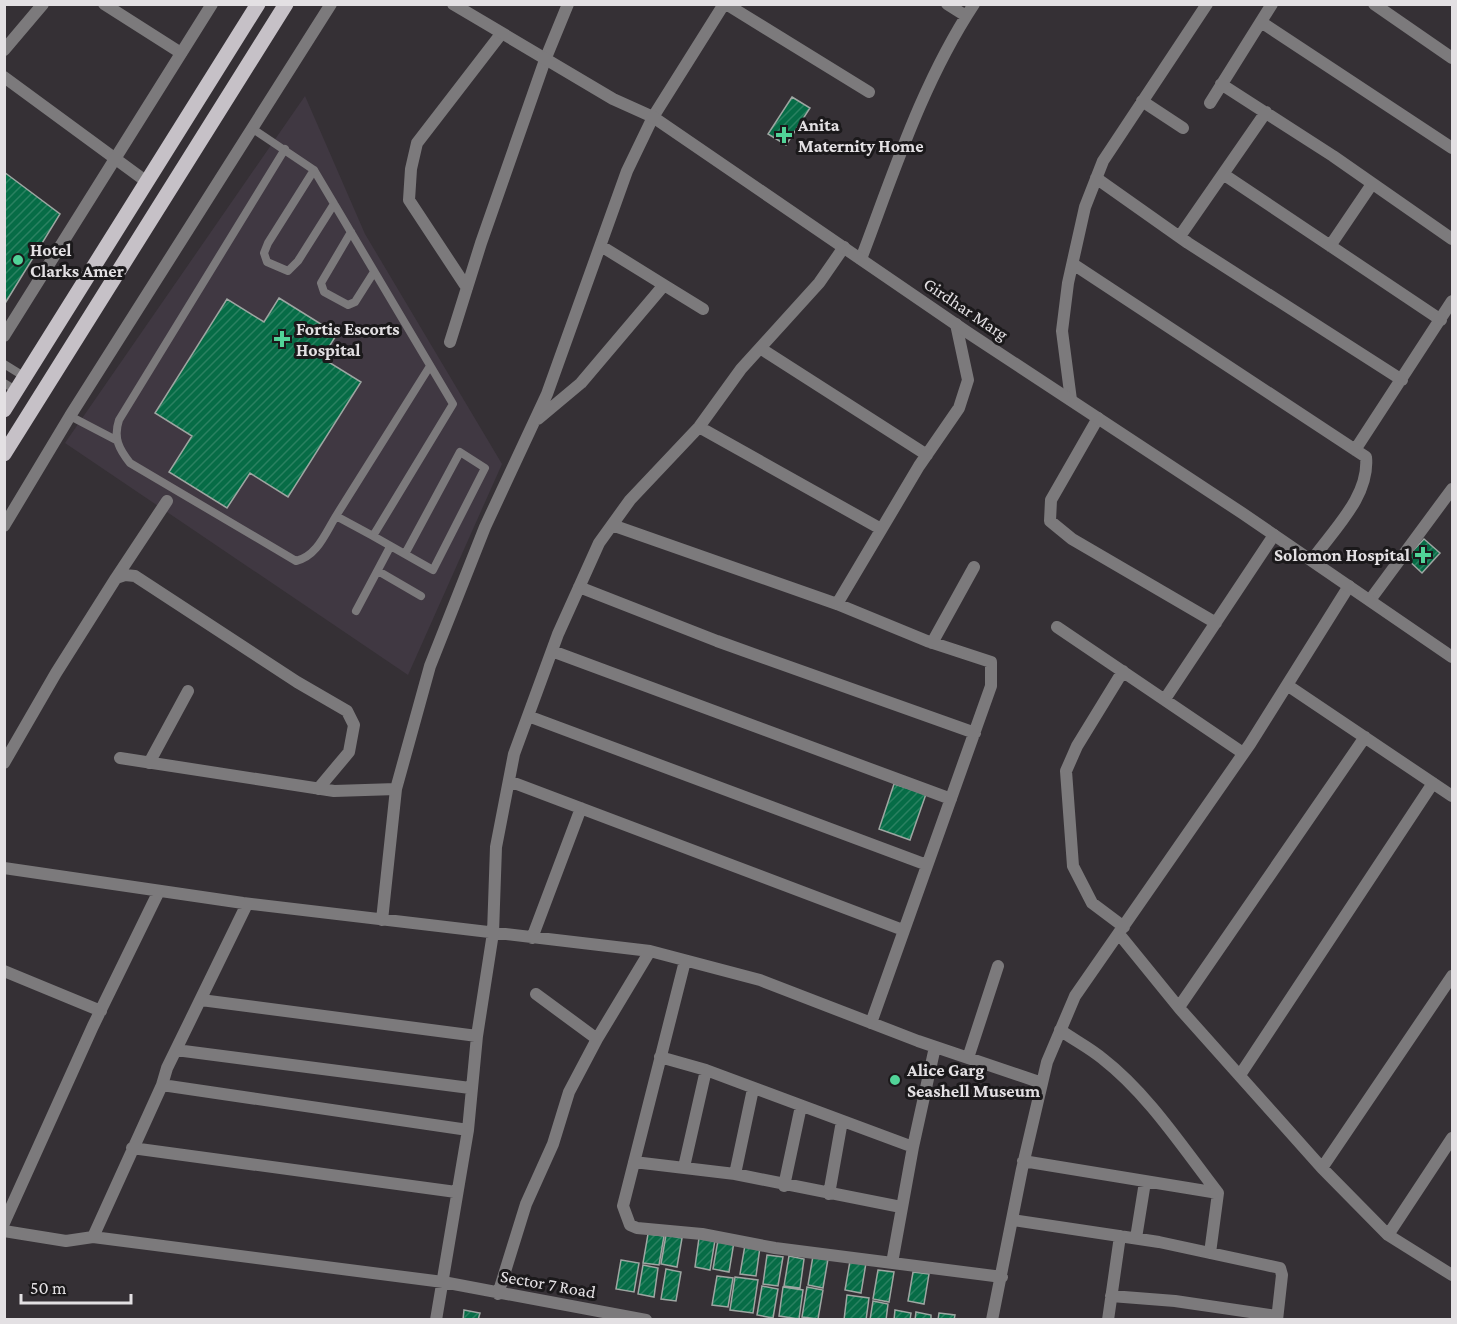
<svg xmlns="http://www.w3.org/2000/svg" width="1457" height="1324" font-family="'Crimson Pro',serif">
<style>
.built{fill:#403842}
.building{fill:url(#building-hatch);stroke:#9ea6a2;stroke-width:1.5}
.lines{fill:none;stroke-linecap:round;stroke-linejoin:round}
.service{stroke:#7c7a7c;stroke-width:8}
.minor{stroke:#7c7a7c;stroke-width:12}
.tertiary{stroke:#7c7a7c;stroke-width:12}
.primary{stroke:#c6c1c7;stroke-width:15}
.poi-dot{fill:#51d398;stroke:#1b191b;stroke-width:2}
.labels{text-anchor:middle;stroke-width:6;stroke-linejoin:round;paint-order:stroke}
.poi-label{font-size:18px;font-weight:bold;fill:#e3e0e3;stroke:#1b191b;text-anchor:start}
.street-label{font-size:18px;fill:#e3e0e3;stroke:#1b191b}
</style>
<defs>
<pattern id="building-hatch" width="6" height="6" patternUnits="userSpaceOnUse" patternTransform="scale(1.5)"><rect width="6" height="6" fill="#066c46"/><path d="M-1 1l2-2M0 6l6-6M5 7l2-2" fill="none" stroke="#2a8161"/></pattern>
</defs>
<rect width="100%" height="100%" fill="#353035"/>
<!-- built -->
<path class="built" d="M305 96 365 234 502 464 408 675 65 443Z"/>
<!-- building -->
<path class="building" d="M792 97 810 108 786 145 768 134Z
M4 172 60 214 4 305Z
M279 298 337 334 322 358 361 382 288 497 250 473 227 508 169 472 192 436 155 413 227 299 264 322Z
M1424 539 1440 553 1422 573 1406 558Z
M894 784 926 794 910 840 879 829Z
M648 1234 664 1236 659 1265 643 1263Z
M666 1235 682 1238 677 1267 661 1264Z
M699 1238 715 1240 710 1270 695 1267Z
M718 1240 734 1242 729 1272 713 1269Z
M745 1245 760 1247 756 1276 740 1274Z
M767 1255 783 1257 778 1286 763 1284Z
M789 1256 804 1259 800 1288 784 1286Z
M813 1256 828 1259 823 1288 808 1285Z
M621 1260 639 1263 634 1292 616 1289Z
M850 1261 866 1263 861 1293 845 1290Z
M643 1265 658 1268 654 1297 638 1294Z
M666 1269 681 1272 676 1301 661 1299Z
M878 1270 894 1272 889 1302 873 1299Z
M913 1272 929 1274 924 1304 908 1301Z
M717 1276 733 1278 728 1307 712 1305Z
M735 1277 758 1280 753 1313 730 1310Z
M762 1286 778 1289 773 1318 757 1315Z
M783 1287 803 1290 799 1319 779 1316Z
M807 1287 823 1290 818 1319 802 1317Z
M847 1295 869 1298 866 1320H844Z
M873 1301 888 1304 886 1320H870Z
M464 1310 480 1313 478 1320H463Z
M895 1310 911 1313 910 1320H894Z
M916 1312 931 1315V1320H915Z
M939 1313 955 1315 954 1320H938Z"/>
<g class="lines">
<!-- service -->
<path class="service" d="M253 129 314 170 453 404 373 536 336 516 430 366
M285 149 119 420C113 438 119 449 130 463L296 561C317 556 325 534 336 516
M314 170 268 243 264 253 267 262 288 271 298 261 334 204
M351 232 321 283 324 292 348 305 355 302 374 272
M4 364 25 377
M4 383 17 391
M70 416 116 440
M373 536 433 570 485 468 460 452 405 554
M378 571 421 596
M356 611 390 547"/>
<!-- minor -->
<path class="minor" d="M104 4 181 53
M726 4 869 92
M947 4 966 16
M1374 4 1452 58
M1261 22 1452 148
M4 50 43 4
M4 77 147 182
M1221 84 1333 156 1452 239
M1142 101 1183 128
M1210 103 1272 4
M1223 174 1441 320
M1096 178 1188 243 1402 380
M1180 236 1266 112
M1330 246 1372 184
M861 259C894 172 922 83 974 4
M1073 264 1366 457C1370 496 1333 530 1312 560
M664 285 703 309
M467 288 409 200 411 169 417 143 501 34
M450 342 481 243 545 60 568 4
M760 348 927 455
M1071 400 1062 331 1068 283 1085 207 1103 161 1207 4
M1098 418 1051 500 1050 521 1072 539 1216 623
M538 419 581 383 664 285 601 246
M699 427 881 529
M1355 450 1452 301
M612 525 837 604 927 641 991 662V686L871 1023
M116 578 167 501
M579 587 717 641 975 733
M1370 600 1452 489
M837 604 919 466 959 408 968 380 956 324
M1057 627 1243 753
M932 643 974 567
M552 651 951 799
M1123 671 1077 746 1066 771 1073 866 1092 903 1124 927
M1287 685 1452 796
M1165 699 1274 535
M528 716 927 865
M120 758 334 791 396 789
M4 763 56 673 116 578 125 575 135 576 297 682 347 711 354 725 349 752 318 789
M149 763 188 691
M509 781 903 930
M4 868 243 903 650 951 760 980 918 1041 1042 1083
M382 920 396 789 430 666 485 527 547 394 627 171 653 117 724 4
M1119 934 1180 1009 1322 1168 1388 1235 1452 1275
M532 938 581 808
M685 961 623 1206 630 1225 637 1228 702 1234 775 1248 1002 1277
M4 971 101 1011
M536 994 597 1039
M201 1000 477 1036
M1179 1007 1365 737
M1060 1030C1074 1040 1090 1048 1103 1059 1148 1094 1183 1148 1218 1193L1210 1253
M176 1050 470 1088
M660 1057 706 1070 913 1147
M968 1058 998 966
M1240 1075 1433 783
M162 1085 468 1130
M132 1148 456 1192
M1023 1161 1218 1193
M634 1162 735 1174 901 1207
M684 1167 706 1070
M1322 1168 1452 976
M735 1174 753 1089
M784 1186 801 1106
M829 1194 842 1121
M1013 1220 1159 1242 1280 1268 1282 1275 1277 1320
M4 1223 93 1026 159 891
M4 1231 66 1241 93 1237 162 1085 167 1068 247 904
M1388 1235 1452 1138
M93 1237 443 1282 646 1320
M1136 1238 1145 1182
M892 1263 913 1147 935 1047
M498 1294 526 1204 553 1144 569 1092 597 1039 650 951
M1111 1296 1175 1301 1277 1316
M436 1320 468 1130 477 1036 493 933 496 847 514 754 558 634 599 543 630 500 699 427 741 369 819 283 844 247
M992 1320 1022 1169 1047 1062 1075 996 1250 744 1349 586
M1108 1320 1120 1236"/>
<!-- tertiary -->
<path class="tertiary" d="M453 4 613 99 653 117 967 332 1242 513 1452 657
M4 336 212 4
M4 526 70 416 331 4"/>
<!-- primary -->
<path class="primary" d="M4 410 258 4
M4 454 286 4"/>
</g>
<!-- markers -->
<g class="poi-dot">
<path d="M781 126h6v6h6v6h-6v6h-6v-6h-6v-6h6z"/>
<circle cx="18" cy="260" r="6"/>
<path d="M279 330h6v6h6v6h-6v6h-6v-6h-6v-6h6z"/>
<path d="M1420 546h6v6h6v6h-6v6h-6v-6h-6v-6h6z"/>
<circle cx="895" cy="1080" r="6"/>
</g>
<g class="labels">
<!-- poi labels -->
<g class="poi-label">
<text x="798" y="131">Anita<tspan x="798" dy="21">Maternity Home</tspan></text>
<text x="30" y="256">Hotel<tspan x="30" dy="21">Clarks Amer</tspan></text>
<text x="296" y="335">Fortis Escorts<tspan x="296" dy="21">Hospital</tspan></text>
<text x="1410" y="561" text-anchor="end">Solomon Hospital</text>
<text x="907" y="1076">Alice Garg<tspan x="907" dy="21">Seashell Museum</tspan></text>
</g>
<!-- street labels -->
<g class="street-label">
<text transform="translate(966 309) rotate(34)" y="6">Girdhar Marg</text>
<text transform="translate(548 1284) rotate(10)" y="6">Sector 7 Road</text>
</g>
</g>
<!-- border -->
<rect width="1457" height="1324" fill="none" stroke="#e3e0e3" stroke-width="12"/>
<!-- scale -->
<path d="M21 1294v9h110v-9" fill="none" stroke="#e3e0e3" stroke-width="3"/>
<text x="30" y="1294" font-size="18" fill="#e3e0e3" stroke="#1b191b" stroke-width="4.5" paint-order="stroke">50 m</text>
</svg>
